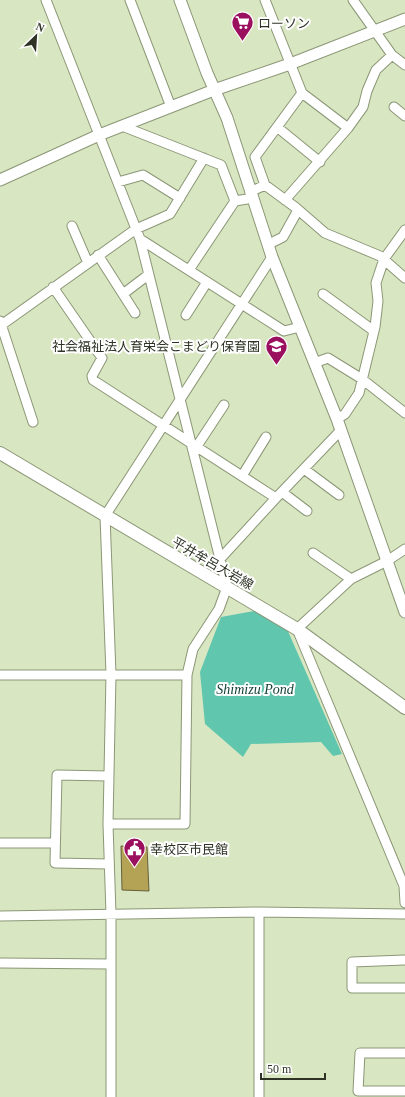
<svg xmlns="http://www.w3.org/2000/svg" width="405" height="1097" font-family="'Times New Roman','Noto Sans JP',serif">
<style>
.water{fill:#60c6ae}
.building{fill:#b4a354;stroke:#665f3e}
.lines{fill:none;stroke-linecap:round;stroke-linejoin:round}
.minor-casing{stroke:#8b9776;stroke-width:11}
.tertiary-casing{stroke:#8b9776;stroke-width:13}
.secondary-casing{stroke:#8b9776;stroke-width:14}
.minor{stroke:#fff;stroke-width:9}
.tertiary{stroke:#fff;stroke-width:11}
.secondary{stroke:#fff;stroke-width:12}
.labels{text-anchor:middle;stroke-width:4;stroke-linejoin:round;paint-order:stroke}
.poi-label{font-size:13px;fill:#2e3325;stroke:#fff;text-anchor:start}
.street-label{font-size:13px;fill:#2e3325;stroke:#fff}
.water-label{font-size:14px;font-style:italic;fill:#144237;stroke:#fff}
</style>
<rect width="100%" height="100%" fill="#d9e6c2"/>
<!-- water -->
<path class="water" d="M254 611 287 629 342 754 333 756 321 742 251 744 243 757 205 724 200 672 221 617Z"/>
<!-- building -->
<path class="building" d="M121 846 147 847 149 891 122 890Z"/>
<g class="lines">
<defs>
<path id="minor" d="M46 0 140 239 227 587 219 609 193 649 187 675 185 824H108
M130 0 171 107
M265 0 302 93 348 128
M353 0 392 55 405 65
M394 107 405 116
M122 126 221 165 235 201
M277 127 320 162
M118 182 143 175 180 198
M265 185 255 157 302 93
M250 192 265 185 295 207 325 233 380 256 405 278
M285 200 348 128 363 107 367 91 376 70 392 55
M72 226 88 263
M140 239 284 331 300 327
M269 244 283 237 298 210
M98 255 135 313
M189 270 235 201 253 198
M53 287 102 358 92 376 93 380 276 498
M123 294 148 275
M323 294 374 331
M186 315 207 282
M0 321 33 422
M0 326 136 229 170 214 204 158
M314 363 328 358 362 379 405 413
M337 419 345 414 359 393 375 327 378 301 376 283 384 259 405 230
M197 446 224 405
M304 469 339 495
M242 476 266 437
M282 492 307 511
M405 549 387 561 351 579 297 629 404 886 405 903
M313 553 351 579
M220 559 276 498 341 430
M0 675H187
M109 776 57 775 55 863 109 864
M0 843H55
M259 912V1097
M0 916 259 912 405 914
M405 960 352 962V988H405
M0 963 111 964
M405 1053H360L358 1091H405
M111 1097V914L108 824 111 674 105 516 272 257"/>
<path id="tertiary" d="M180 0 207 73 227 118 272 257 337 419 405 612
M0 180 99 135 214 90 290 64 405 19"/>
<path id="secondary" d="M0 453 297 629 405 708"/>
</defs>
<!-- minor casing -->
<use href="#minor" class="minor-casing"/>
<!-- tertiary casing -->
<use href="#tertiary" class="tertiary-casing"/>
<!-- secondary casing -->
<use href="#secondary" class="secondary-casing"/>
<!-- minor -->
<use href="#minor" class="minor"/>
<!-- tertiary -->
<use href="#tertiary" class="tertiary"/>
<!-- secondary -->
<use href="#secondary" class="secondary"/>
</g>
<!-- icons -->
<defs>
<symbol id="supermarket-pin" viewBox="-11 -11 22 30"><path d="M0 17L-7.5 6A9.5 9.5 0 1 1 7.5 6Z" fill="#9b0f5f" stroke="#fff"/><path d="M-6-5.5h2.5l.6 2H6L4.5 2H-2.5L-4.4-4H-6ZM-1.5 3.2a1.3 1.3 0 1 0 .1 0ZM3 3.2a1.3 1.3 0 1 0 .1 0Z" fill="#fff"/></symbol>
<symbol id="school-pin" viewBox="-11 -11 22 30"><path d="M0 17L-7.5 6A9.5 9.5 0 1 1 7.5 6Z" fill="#9b0f5f" stroke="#fff"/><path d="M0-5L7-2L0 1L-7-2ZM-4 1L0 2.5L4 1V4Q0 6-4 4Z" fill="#fff"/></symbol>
<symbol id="civic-pin" viewBox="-11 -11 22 30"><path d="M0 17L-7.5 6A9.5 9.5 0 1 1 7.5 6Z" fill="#9b0f5f" stroke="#fff"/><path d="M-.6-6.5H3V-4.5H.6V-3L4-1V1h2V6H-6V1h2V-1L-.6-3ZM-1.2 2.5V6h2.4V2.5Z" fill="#fff"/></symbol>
</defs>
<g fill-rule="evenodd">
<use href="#supermarket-pin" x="230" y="10" width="25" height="34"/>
<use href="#school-pin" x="264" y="334" width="25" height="34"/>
<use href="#civic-pin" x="122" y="836" width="25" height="34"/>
</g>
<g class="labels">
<!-- poi labels -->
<g class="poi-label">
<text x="258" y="28">ローソン</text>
<text x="260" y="351" text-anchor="end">社会福祉法人育栄会こまどり保育園</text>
<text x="150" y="854">幸校区市民館</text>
</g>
<!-- street labels -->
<g class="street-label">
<text transform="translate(213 563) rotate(30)" y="5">平井牟呂大岩線</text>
</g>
<!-- water labels -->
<g class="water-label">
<text x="255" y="694">Shimizu Pond</text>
</g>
</g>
<!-- north arrow -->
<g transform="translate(36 36) rotate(25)" stroke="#ffffff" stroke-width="3" paint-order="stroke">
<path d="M0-3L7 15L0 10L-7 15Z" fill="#2e3325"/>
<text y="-6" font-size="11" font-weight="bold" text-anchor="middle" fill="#2e3325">N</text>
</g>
<!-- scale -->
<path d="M261 1073v6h64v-6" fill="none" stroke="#2e3325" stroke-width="2"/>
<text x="267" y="1073" font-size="12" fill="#2e3325" stroke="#ffffff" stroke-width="3" paint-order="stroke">50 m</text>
</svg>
